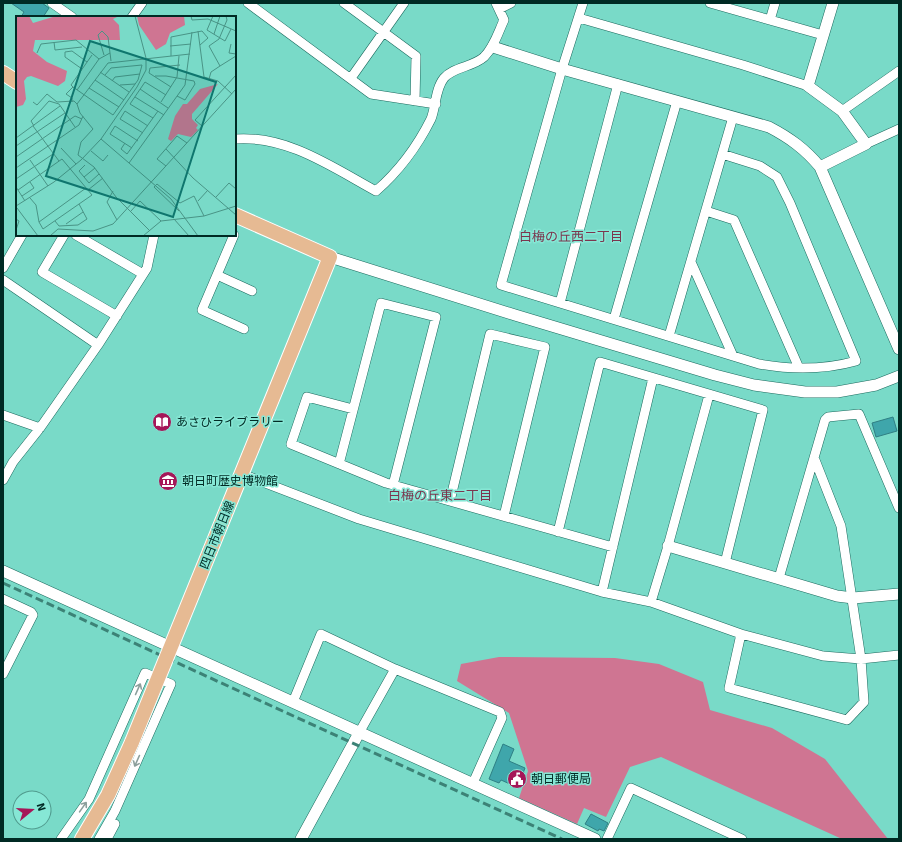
<svg xmlns="http://www.w3.org/2000/svg" width="902" height="842" font-family="Signika,'Noto Sans JP',sans-serif">
<style>
.forest{fill:#cf7592}
.building{fill:#3fa6ab;stroke:#2f7f84}
.lines{fill:none;stroke-linecap:round;stroke-linejoin:round}
.minor-casing{stroke:#1b6a5e;stroke-width:10}
.tertiary-casing{stroke:#1b6a5e;stroke-width:12}
.primary-casing{stroke:#fff;stroke-width:16}
.minor{stroke:#fff;stroke-width:9}
.tertiary{stroke:#fff;stroke-width:11}
.primary{stroke:#e6ba93;stroke-width:14}
.rail{stroke:#3c8276;stroke-width:3;stroke-dasharray:8 4;stroke-linecap:butt}
.primary-bridge-casing{stroke:#fff;stroke-width:16;stroke-linecap:butt}
.primary-bridge{stroke:#e6ba93;stroke-width:14}
.oneway{stroke:#8c9f9c}
.labels{text-anchor:middle;stroke-width:3;stroke-linejoin:round;paint-order:stroke}
.poi-label{font-size:12px;fill:#002a24;stroke:#86e7d5;text-anchor:start}
.street-label{font-size:12px;fill:#002a24;stroke:#86e7d5}
.neighbourhood-label{font-size:13px;fill:#7b364e;stroke:#86e7d5}
.inset-road{fill:none;stroke:#499486;stroke-width:1}
.view{fill:#0f766e;fill-opacity:0.15;stroke:#0f766e;stroke-width:2}
.inset-edge{fill:none;stroke:#002a24;stroke-width:2}
</style>
<rect width="100%" height="100%" fill="#79dac8"/>
<!-- forest -->
<path class="forest" d="M499 657 615 658 659 664 703 682 710 710 772 728 825 759 888 839H842L661 757 630 767 606 817 584 808 577 824 519 798 528 771 509 713 457 681 461 664Z"/>
<!-- building -->
<path class="building" d="M11 3H42L49 8 43 17H21L24 12Z
M893 417 897 431 876 437 872 423Z
M503 744 514 749 509 761 525 768 522 776 524 777 519 788 501 780 499 783 489 779Z
M591 814 608 823 604 831 599 829 598 831 585 824Z"/>
<g class="lines">
<defs>
<path id="minor" d="M52 3 72 17
M248 3 371 94 436 104
M344 3 416 56 415 101
M583 3 562 69 501 285 759 364C792 370 824 370 856 361L790 203 777 177 760 166 722 154
M710 3 823 35
M499 9 511 3
M132 17 142 3
M579 18 743 65 808 86
M770 20 775 3
M351 78 404 3
M842 111 899 71
M235 139C287 135 332 167 376 191 398 172 418 145 431 119 436 107 435 89 444 78 453 67 473 67 484 57 494 47 498 33 504 20L496 3
M866 144 899 129
M706 211 734 220 799 368
M64 235 42 272 117 316
M76 235 143 274
M234 235 202 310 244 329
M691 262 733 356
M3 268 22 235
M217 275 252 291
M3 280 98 345
M560 303 618 84
M614 319 677 101
M669 336 733 117
M353 409 307 397 291 444 386 483 613 547
M3 415 40 428
M339 464 381 303 436 317 393 485
M242 474 359 519 602 592 651 602 741 634 823 656 861 659 899 655
M3 480 13 462 40 428 98 345 147 268 154 235
M450 501 490 334 545 347 504 516
M558 532 600 362 763 410 725 563
M779 578 825 420 828 417 859 414 899 508
M602 592 653 378
M3 599 31 612 33 615 3 674
M651 602 668 546 709 395
M741 634 729 688 847 720 864 702 861 659 841 526 815 460
M293 702 321 634 395 669 500 712 502 718 473 783
M359 733 395 669
M61 839 89 799 145 673 171 684 115 811 99 839
M107 839 115 824
M607 839 631 788 742 839"/>
<path id="tertiary" d="M493 47 562 69 769 127C790 138 805 149 820 167L899 349
M820 167 866 144 842 111 808 86 833 3
M330 257 515 315 715 375 754 385 805 392H837L876 385 899 376
M668 546 837 596 853 598 899 594
M3 571 595 839
M301 839 359 733"/>
<path id="primary" d="M3 73 17 82
M210 551 330 257 235 215
M82 839 108 795 132 742"/>
</defs>
<!-- minor casing -->
<use href="#minor" class="minor-casing"/>
<!-- tertiary casing -->
<use href="#tertiary" class="tertiary-casing"/>
<!-- primary casing -->
<use href="#primary" class="primary-casing"/>
<!-- minor -->
<use href="#minor" class="minor"/>
<!-- tertiary -->
<use href="#tertiary" class="tertiary"/>
<!-- primary -->
<use href="#primary" class="primary"/>
<!-- rail -->
<path class="rail" d="M3 583 562 839"/>
<defs>
<path id="primary-bridge" d="M132 742 210 551"/>
</defs>
<!-- primary-bridge casing -->
<use href="#primary-bridge" class="primary-bridge-casing"/>
<!-- primary-bridge -->
<use href="#primary-bridge" class="primary-bridge"/>
</g>
<!-- one-way arrows -->
<defs><path id="oneway-shaft" d="M-6 0H5M1.5-3L5.5 0L1.5 3" fill="none" stroke-width="1.6" stroke-linecap="round" stroke-linejoin="round"/></defs>
<g class="oneway">
<use href="#oneway-shaft" transform="translate(138 689) rotate(-66)"/>
<use href="#oneway-shaft" transform="translate(137 761) rotate(114)"/>
<use href="#oneway-shaft" transform="translate(83 807) rotate(-55)"/>
</g>
<!-- icons -->
<defs>
<symbol id="library-disc" viewBox="-11 -11 22 22"><circle r="9.5" fill="#a51658" stroke="#86e7d5"/><path d="M-6-4Q-3-5.5-.7-3.5V5Q-3 3-6 4ZM6-4Q3-5.5 .7-3.5V5Q3 3 6 4Z" fill="#fff"/></symbol>
<symbol id="museum-disc" viewBox="-11 -11 22 22"><circle r="9.5" fill="#a51658" stroke="#86e7d5"/><path d="M0-6L6-3V-2H-6V-3ZM-5-1h2V3h-2ZM-1-1h2V3h-2ZM3-1h2V3H3ZM-6 4H6V6H-6Z" fill="#fff"/></symbol>
<symbol id="civic-disc" viewBox="-11 -11 22 22"><circle r="9.5" fill="#a51658" stroke="#86e7d5"/><path d="M-.6-6.5H3V-4.5H.6V-3L4-1V1h2V6H-6V1h2V-1L-.6-3ZM-1.2 2.5V6h2.4V2.5Z" fill="#fff"/></symbol>
</defs>
<g fill-rule="evenodd">
<use href="#library-disc" x="151" y="411" width="22" height="22"/>
<use href="#museum-disc" x="157" y="470" width="22" height="22"/>
<use href="#civic-disc" x="506" y="768" width="22" height="22"/>
</g>
<g class="labels">
<!-- poi labels -->
<g class="poi-label">
<text x="176" y="426">あさひライブラリー</text>
<text x="182" y="485">朝日町歴史博物館</text>
<text x="531" y="783">朝日郵便局</text>
</g>
<!-- street labels -->
<g class="street-label">
<text transform="translate(217 535) rotate(-68)" y="4">四日市朝日線</text>
</g>
<!-- neighbourhood labels -->
<g class="neighbourhood-label">
<text x="571" y="241">白梅の丘西二丁目</text>
<text x="440" y="500">白梅の丘東二丁目</text>
</g>
</g>
<!-- overview -->
<g transform="translate(16 16)">
<rect width="220" height="220" fill="#79dac8"/>
<path d="M0 0H13L17 7 40 0H103L97 3 103 9 104 24H19L17 35 31 46 51 55 49 65 42 70 15 60 11 61 8 65 10 83 7 89 0 91ZM121 0H168L169 9 154 17 150 28 140 34 123 9ZM202 68 176 98V103L182 109 180 112 182 114 175 121 162 118 155 125 152 123 159 100 167 88H171L184 73Z" fill="#cf7592"/>
<path class="inset-road" d="M175 0 176 4 192 3 220 15M197 0 191 14 209 25 215 13M210 0 211 4 203 23 193 30 204 50 220 40M182 15 188 61 202 65 216 78M198 18 204 0M38 26 39 34 66 31M215 28 213 37 220 38M154 30 175 28M21 37 25 28 60 24 83 43 94 37 95 45M88 39 82 19 86 15 92 21 94 37M155 40V21L186 15 192 22 184 29M66 53 49 41V36L56 35 71 46M84 56 113 76M139 60H150L178 65 179 68 169 84 161 80M193 63 195 56 204 50M79 64 108 84M96 65 99 61 124 58M104 69 119 68M57 71 97 99 122 64 126 49 95 52 89 59M155 71 133 57 134 52 164 49M73 72 103 91M124 73 152 92M61 74 83 43M119 81 148 99M17 86 21 89 31 78 41 86 58 85 61 88 64 97 77 113 65 126 62 139 78 151 100 181 134 215M56 86V82L50 78 57 71 55 69 76 39M145 86 161 61 163 40M61 88 92 47 174 38M137 102 114 88 129 66 150 79M17 110 43 145M18 110 15 105 33 85 43 88 59 111M186 110 179 104 220 59M127 117 104 103 109 95 132 110M0 122 44 90M85 123 121 71 130 54V42L119 0M109 127 105 133 111 138 142 95M0 130 49 97M45 132 60 148M116 132 94 118 99 110 122 125M150 133 177 162 220 199M75 135 87 145 92 139M0 141 59 100 66 103M14 144 32 170M113 147 169 69 176 16M69 149 63 155 73 167 83 158M150 150 141 143 161 120 171 127M0 152 63 109 67 100M68 161 79 152M0 163 37 138M0 171 9 185M2 174 46 143 76 179 27 213 23 206 20 189 14 182M72 174 87 162M97 175 91 186 101 204M6 180 18 172 14 166M200 181 213 167 220 173M182 185 192 174M0 190 38 166 65 144 85 123 155 183 182 220M1 192 22 220M115 195 124 185 145 205M163 195 138 171 141 168 164 187 178 180 188 200M158 203 173 220M39 205 43 210 62 209 71 203 63 188M23 206 70 172M50 208 67 196M0 214 3 205 0 203M34 220 42 213 77 215 97 208 220 73M127 220 145 205 188 200 220 190"/>
<path class="view" d="M74 25 200 66 157 201 30 160Z"/>
<rect width="220" height="220" class="inset-edge"/>
</g>
<!-- border -->
<rect width="902" height="842" fill="none" stroke="#002a24" stroke-width="8"/>
<!-- north arrow -->
<g transform="translate(32 810) rotate(72)"><circle r="19" fill="#86e7d5" stroke="#509b8e"/>
<path d="M0-3L7 15L0 10L-7 15Z" fill="#a51658"/>
<text y="-6" font-size="11" font-weight="bold" text-anchor="middle" fill="#002a24">N</text>
</g>
</svg>
